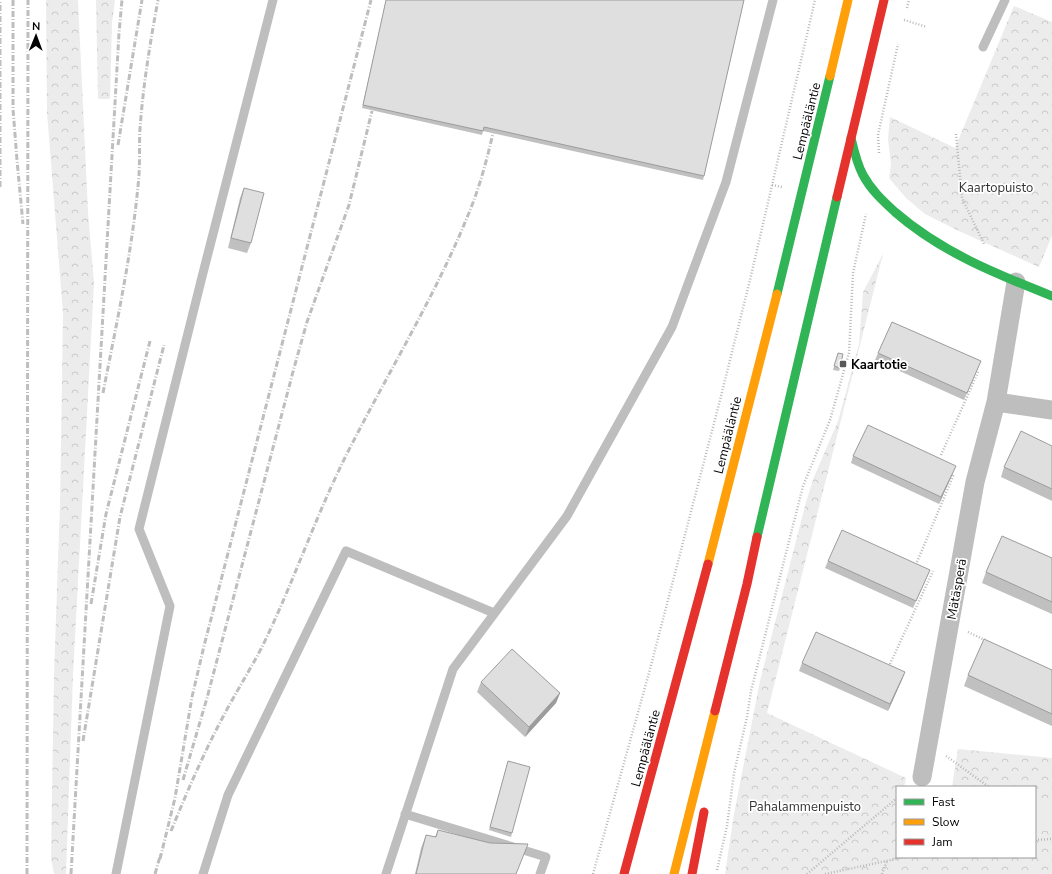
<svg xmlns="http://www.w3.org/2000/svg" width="1052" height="874" font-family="'Nunito Sans',sans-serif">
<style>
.park{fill:url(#park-crowns)}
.pitch{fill:#ececec}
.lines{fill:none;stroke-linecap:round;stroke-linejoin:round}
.path{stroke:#b9b9b9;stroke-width:2.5;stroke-dasharray:1 2;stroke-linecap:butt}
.lane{stroke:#bebebe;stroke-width:9}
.street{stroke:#bebebe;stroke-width:19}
.fast{stroke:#30b455;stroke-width:9}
.slow{stroke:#ff9f0a;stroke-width:9}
.jam{stroke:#e5322d;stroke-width:9}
.rail{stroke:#bebebe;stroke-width:3;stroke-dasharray:6 2 1 2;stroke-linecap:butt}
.wall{fill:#c0c0c0}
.shaded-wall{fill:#9c9c9c}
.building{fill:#dfdfdf;stroke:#9c9c9c}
.poi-dot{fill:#595959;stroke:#fff;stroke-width:1.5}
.labels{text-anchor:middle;stroke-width:3.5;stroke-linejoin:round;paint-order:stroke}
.street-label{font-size:13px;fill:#000;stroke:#fff}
.park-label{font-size:13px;fill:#333;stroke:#fff}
.poi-label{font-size:13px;font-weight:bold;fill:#000;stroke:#fff;text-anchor:start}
</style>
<defs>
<pattern id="park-crowns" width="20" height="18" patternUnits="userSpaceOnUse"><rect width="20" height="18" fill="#ececec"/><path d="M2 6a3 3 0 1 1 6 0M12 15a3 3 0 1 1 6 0" fill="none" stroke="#c9c9c9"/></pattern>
</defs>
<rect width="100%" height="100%" fill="#fff"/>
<!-- park -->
<path class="park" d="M46 0H78L88 212 94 283 73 675 66 874H54L51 858 54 674 60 505 63 314 47 112Z
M96 0H115L112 23 110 99H98Z
M1014 6 1052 22V236L1039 267 961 232 925 214 906 198 889 178 891 165 888 139 890 117 955 148Z
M883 254 767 713 906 778 904 787H897V857H1035V787H952L958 749 1052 758V874H725L734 814 760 681 806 502 814 477 838 421 859 344 863 292Z"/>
<!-- pitch -->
<path class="pitch" d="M1035 798 1052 799V831H1035Z"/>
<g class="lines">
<!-- path -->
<path class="path" d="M907 8 909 0
M904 20 927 27
M956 134 962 198 984 244
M879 153 878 135 898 44
M772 185 782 187
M941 455 979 370
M917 562 954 474
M968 632 987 641
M890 664 933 571
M946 756 989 787
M1035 840 1052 839
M717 870 727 826 734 773 747 717 751 691 803 486 830 420 849 353 853 273 866 214
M593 874 649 673 719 404 750 280 815 0
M807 874 897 798
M825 874 905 857
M882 874 887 861"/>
<!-- lane -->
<path class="lane" d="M983 47 1005 0
M405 814 546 857 540 874
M116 874 170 606 139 529 203 273 273 0
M203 874 228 795 346 551 494 613
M386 874 453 669 567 516 672 327 726 182 773 0"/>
<!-- street -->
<path class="street" d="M996 402 1052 410
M922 777 975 482 996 402 1016 282"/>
<!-- fast -->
<path class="fast" d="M851 138C854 151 857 164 863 175 871 190 883 201 895 212 941 252 996 274 1052 296
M777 294 830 76
M757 537 837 197"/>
<!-- slow -->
<path class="slow" d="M830 76 848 0
M708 564 777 294
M674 874 715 711"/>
<!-- jam -->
<path class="jam" d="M837 197 884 0
M715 711 747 584 757 537
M624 874 708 564
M692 874 704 812"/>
<!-- rail -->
<path class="rail" d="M13 0V109L17 160 23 224
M118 145 142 0
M0 187V0
M103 393C117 321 133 248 139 175 140 160 139 144 140 129 143 86 150 43 158 0
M91 604 106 514 150 341
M83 741 120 517 164 345
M183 780 207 698 294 368 307 322 349 205 372 111
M171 831C187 792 204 752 224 715 236 692 250 670 262 647 295 580 318 508 353 442 394 362 442 284 474 200 482 178 488 155 493 133
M160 859 175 798 192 697 204 646 371 0
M27 874 28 0
M71 874 119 33 122 0
M155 874 161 853"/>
</g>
<!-- wall -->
<path class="wall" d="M386 0H744L703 180 483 131 482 135 362 108Z
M244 188 251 243 247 253 228 248 240 198Z
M838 353 840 368 839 371 833 370Z
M878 353 981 361 964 400 875 360Z
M1052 446V501L1001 477 1004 467Z
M853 456 953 473 939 504 851 463Z
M1052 558V614L982 583 986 572Z
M828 561 930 570 913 608 825 568Z
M802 663 905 672 888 711 799 671Z
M1052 670V726L964 686 968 675Z
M481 682 560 693 556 703 525 737 477 692Z
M508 761 512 833 511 837 489 830Z
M438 830 516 874H415L421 848 426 835 435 837Z"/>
<!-- shaded-wall -->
<path class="shaded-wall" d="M956 466 953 473 939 504 941 497Z
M905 672 902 680 888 711 890 704Z
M560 693 556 703 525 737 529 727Z"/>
<!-- building -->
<path class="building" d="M386 0H744L704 176 484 127 483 131 363 105Z
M244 188 264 193 251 243 231 238Z
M892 322 981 361 967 393 878 353Z
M838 353 843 354 840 368 834 366Z
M868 425 956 466 941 497 853 456Z
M1021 431 1052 446V489L1004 467Z
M842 530 930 570 916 601 828 561Z
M1002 536 1052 558V602L986 572Z
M816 632 905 672 890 704 802 663Z
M984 639 1052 670V714L968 675Z
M512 649 560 693 529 727 481 682Z
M508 761 530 767 512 833 490 827Z
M438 830 490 843 528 844 516 874H416L426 835 436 837Z"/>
<!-- markers -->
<rect class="poi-dot" x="839" y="360" width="8" height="8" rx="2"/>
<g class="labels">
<!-- street labels -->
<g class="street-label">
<text transform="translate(806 121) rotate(-76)" y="5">Lempääläntie</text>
<text transform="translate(727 435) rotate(-76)" y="5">Lempääläntie</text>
<text transform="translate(956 589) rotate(-80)" y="5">Mätäsperä</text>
<text transform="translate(645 748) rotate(-75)" y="5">Lempääläntie</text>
</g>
<!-- park labels -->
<g class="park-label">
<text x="996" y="192">Kaartopuisto</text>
<text x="805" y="811">Pahalammenpuisto</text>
</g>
<!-- poi labels -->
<g class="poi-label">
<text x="851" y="369">Kaartotie</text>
</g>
</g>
<!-- legend -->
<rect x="896" y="786" width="140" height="72" fill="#ffffff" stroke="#999999"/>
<rect x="904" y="799" width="20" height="6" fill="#30b455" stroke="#999999"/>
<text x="932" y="806" font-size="12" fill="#000000">Fast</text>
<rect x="904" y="819" width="20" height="6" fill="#ff9f0a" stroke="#999999"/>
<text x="932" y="826" font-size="12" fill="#000000">Slow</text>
<rect x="904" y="839" width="20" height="6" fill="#e5322d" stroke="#999999"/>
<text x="932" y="846" font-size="12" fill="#000000">Jam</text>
<!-- north arrow -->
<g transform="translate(36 36) rotate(1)" stroke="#ffffff" stroke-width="3" paint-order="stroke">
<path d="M0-3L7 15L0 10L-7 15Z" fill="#000000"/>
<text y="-6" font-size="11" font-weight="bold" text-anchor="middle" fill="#000000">N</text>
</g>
</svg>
